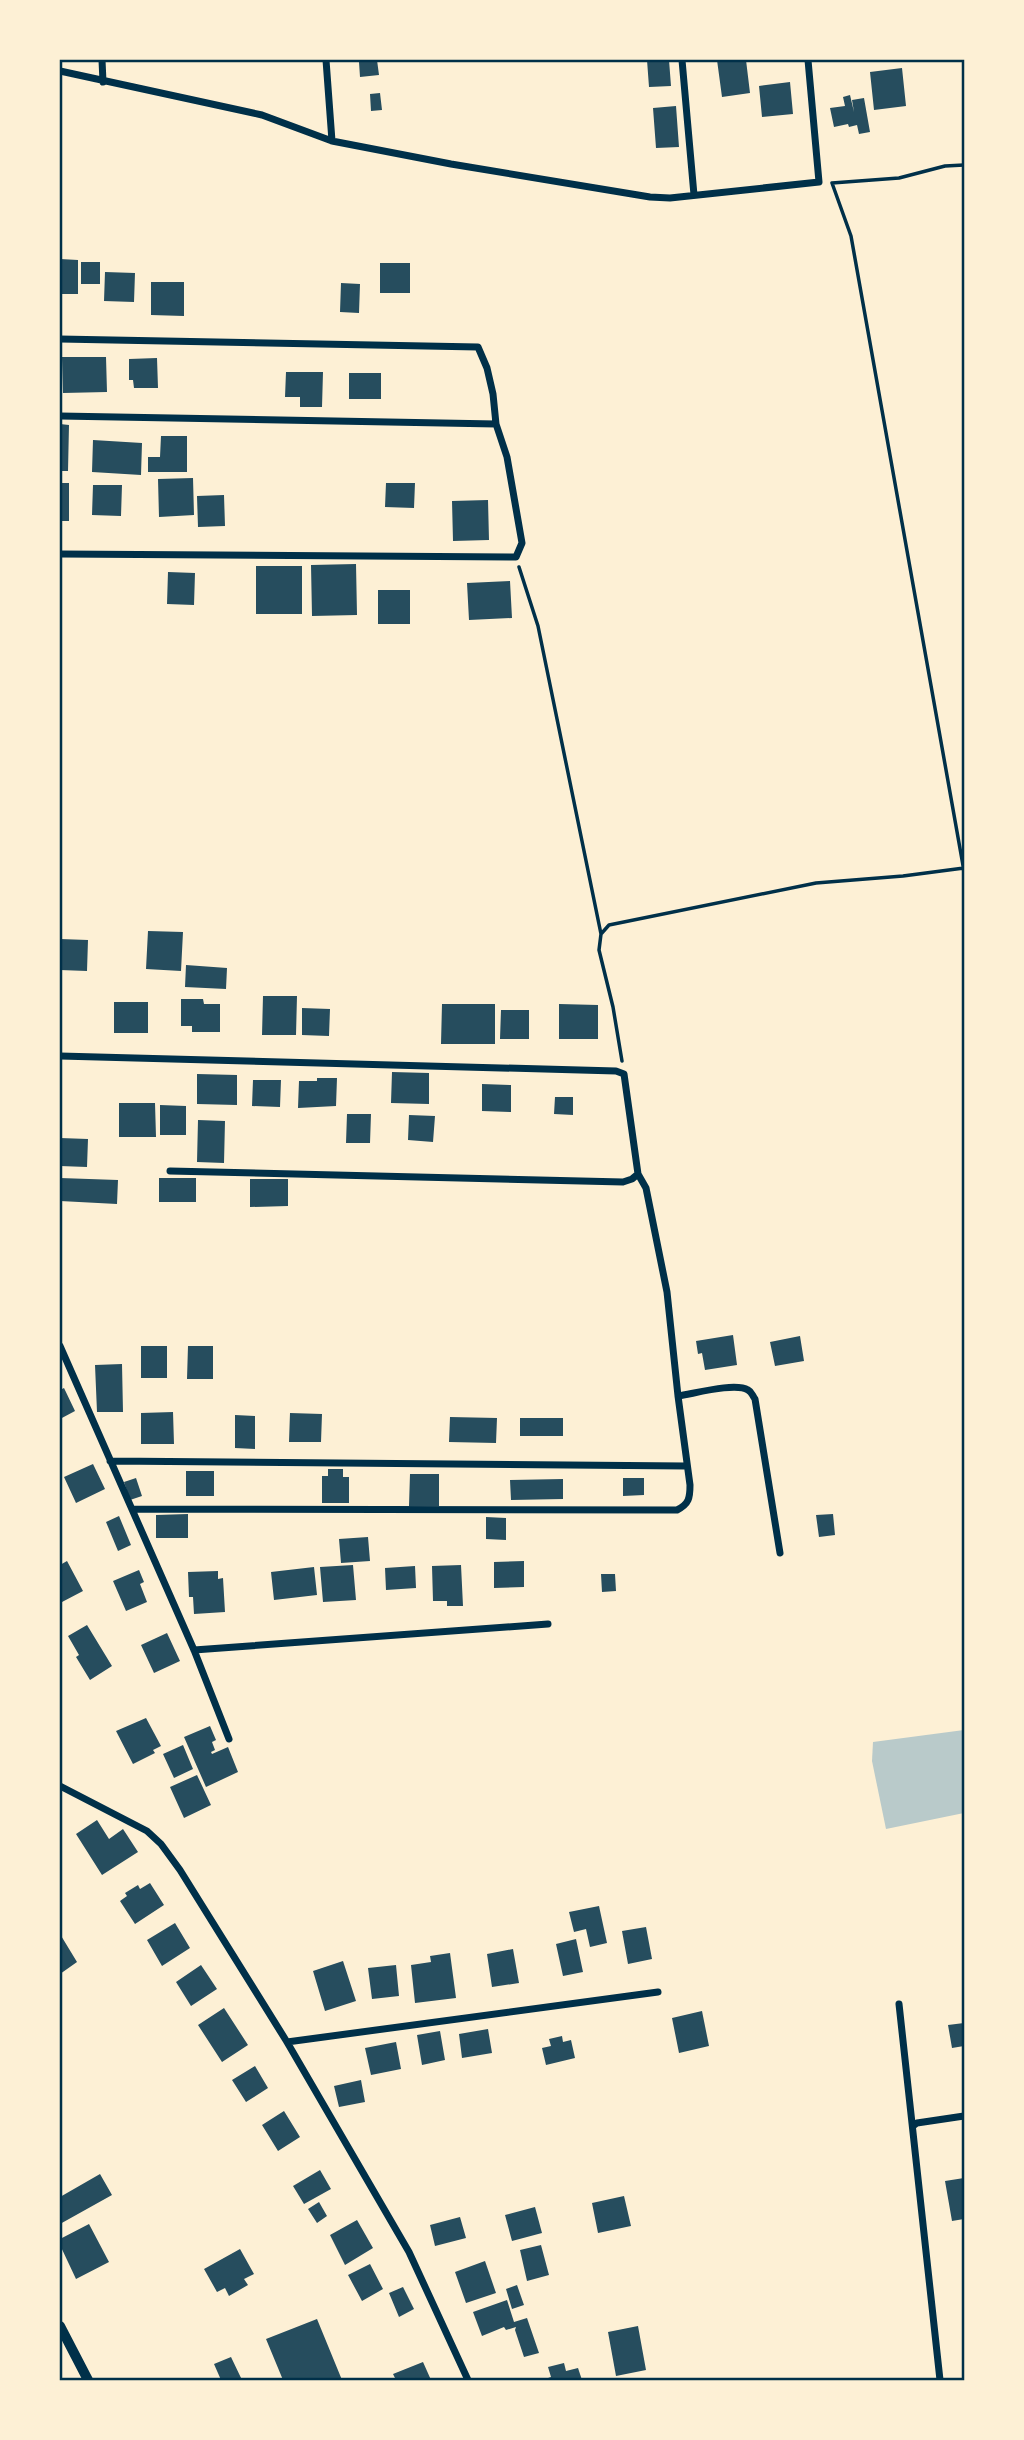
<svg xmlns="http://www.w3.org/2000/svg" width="1024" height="2440" font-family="Barlow,sans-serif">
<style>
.green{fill:#b9caca}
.building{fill:#264d5e}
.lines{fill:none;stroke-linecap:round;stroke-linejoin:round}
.path{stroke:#003049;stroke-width:3.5}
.minor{stroke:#003049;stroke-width:7}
.tertiary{stroke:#003049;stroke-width:10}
.neatline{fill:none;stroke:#003049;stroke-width:2.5}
</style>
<rect width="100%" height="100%" fill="#fdf0d5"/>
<!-- green -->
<path class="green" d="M964 1730V1813L886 1829 872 1761 873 1742Z"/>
<!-- building -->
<path class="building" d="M377 60 379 75 360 77 359 62Z
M647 60H669L671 86 649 87Z
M717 60H746L750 93 722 97Z
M902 68 906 106 874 110 870 72Z
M790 82 793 114 762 117 759 86Z
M380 93 382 110 371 111 370 94Z
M850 95 854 112 852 100 864 98 870 132 859 134 857 125 849 127 848 124 834 127 830 108 845 106 843 97Z
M676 106 679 147 656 148 653 108Z
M60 259 78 260V294H60Z
M81 262H100V284H81Z
M380 263H410V293H380Z
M105 272 135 273 134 302 104 301Z
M151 282H184V316L151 315Z
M341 283 360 284 359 313 340 312Z
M62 357H106L107 392 63 393Z
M157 358 158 388H134L133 380H129V359Z
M286 372H323L322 407H300V397H285Z
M349 373H381V399H349Z
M60 424 69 425 68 471H60Z
M161 436H187V472H148V457H160Z
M93 440 142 443 141 475 92 472Z
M193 478 194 515 159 517 158 479Z
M60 483H69V521H60Z
M386 483H415L414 508 385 507Z
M93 485H122L121 516 92 515Z
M224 495 225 526 198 527 197 496Z
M488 500 489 540 453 541 452 501Z
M356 564 357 615 312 616 311 565Z
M256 566H302V614H256Z
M168 572 195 573 194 605 167 604Z
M510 581 512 618 469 620 467 583Z
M378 590H410V624H378Z
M148 931 183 932 181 971 146 969Z
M60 939 88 940 87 971 60 970Z
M186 965 227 968 226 989 185 987Z
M263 996H297L296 1035H262Z
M181 999H203L204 1004H220V1032H192V1026H181Z
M114 1002H148V1033H114Z
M442 1004H495V1044H441Z
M559 1004 598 1005V1039H559Z
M302 1008 330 1009 329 1036 302 1035Z
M501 1010H529V1039H500Z
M392 1072 429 1073V1104L391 1103Z
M197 1074 237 1075V1105L197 1104Z
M317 1078H337L336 1106 298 1108 299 1081H317Z
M253 1080H281L280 1107 252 1106Z
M482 1084 511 1085V1112L482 1111Z
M555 1097H573V1115L554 1114Z
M119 1103H155L156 1137H119Z
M160 1105 186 1106V1135H160Z
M347 1114H371L370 1143H346Z
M409 1115 435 1116 433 1142 408 1140Z
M198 1120 225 1121 224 1163 197 1162Z
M60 1138 88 1139 87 1167 60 1166Z
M60 1178 118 1180 117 1204 60 1201Z
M159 1178H196V1202H159Z
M250 1179H288V1206L250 1207Z
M733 1335 737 1365 705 1370 702 1353 698 1354 696 1341Z
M800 1336 804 1361 775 1366 770 1342Z
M141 1346H167V1378H141Z
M188 1346H213V1379H187Z
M122 1364 123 1412H97L95 1365Z
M64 1388 75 1411 60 1419V1390Z
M173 1412 174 1444H141V1413Z
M290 1413 322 1414 321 1442H289Z
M235 1415 255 1416V1449L235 1448Z
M450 1417 497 1418 496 1443 449 1442Z
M520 1418H563V1436H520Z
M93 1464 105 1489 76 1503 64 1477Z
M328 1469H343V1477H349V1503H322V1476H328Z
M186 1471H214V1496H186Z
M410 1474H439V1506H409Z
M136 1478 142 1496 130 1500 124 1482Z
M623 1478H644V1495L623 1496Z
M563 1479V1499L511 1500 510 1480Z
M188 1514V1538H156V1515Z
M833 1514 835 1535 819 1537 816 1515Z
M119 1516 131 1545 118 1551 106 1522Z
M486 1517 506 1518V1540L486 1539Z
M368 1537 370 1561 341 1563 339 1539Z
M67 1561 83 1591 62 1602 60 1597V1565Z
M524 1561V1587L494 1588V1562Z
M353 1565 356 1600 323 1602 320 1567Z
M461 1565 463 1606H447V1601H433L432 1566Z
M415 1566 416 1588 386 1590 385 1568Z
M314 1567 317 1595 274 1600 271 1572Z
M139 1570 144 1582 140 1584 147 1602 126 1611 113 1581Z
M218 1571V1579L223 1578 225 1612 194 1614 193 1597H189L188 1572Z
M601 1574H615L616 1591 602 1592Z
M87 1625 112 1666 90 1680 76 1657 79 1655 68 1636Z
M167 1633 180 1661 154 1673 141 1645Z
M146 1718 161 1746 153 1750 155 1753 133 1764 116 1731Z
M210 1726 216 1740 212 1742 215 1750 211 1752 212 1754 228 1747 238 1772 206 1787 184 1737Z
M183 1745 193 1769 174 1778 163 1754Z
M197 1775 211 1805 184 1818 170 1787Z
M97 1820 109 1839 123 1829 138 1852 102 1875 76 1834Z
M150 1883 164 1905 135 1924 120 1901 127 1896 125 1893 138 1885 140 1889Z
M599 1906 607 1943 590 1947 586 1929 574 1932 569 1912Z
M175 1923 190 1948 162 1966 147 1940Z
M646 1927 652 1959 628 1964 622 1931Z
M60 1934 77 1962 60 1974Z
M576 1939 583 1972 563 1976 556 1944Z
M513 1949 519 1983 492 1987 487 1954Z
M450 1953 456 1998 415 2003 411 1965 431 1962 430 1956Z
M343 1961 356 2001 325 2011 313 1971Z
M201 1965 217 1989 191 2006 176 1982Z
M396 1965 399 1996 372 1999 368 1968Z
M224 2008 248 2045 222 2062 198 2025Z
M702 2011 709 2046 679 2053 672 2018Z
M964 2023V2046L952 2048 948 2025Z
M488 2029 492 2053 462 2058 459 2034Z
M440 2031 445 2060 422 2065 417 2035Z
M562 2036 563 2042 571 2040 575 2058 546 2065 542 2048 551 2046 549 2039Z
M396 2042 401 2069 371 2075 365 2048Z
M255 2066 268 2088 246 2102 232 2080Z
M361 2080 365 2102 339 2107 334 2086Z
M284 2111 300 2137 278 2151 262 2125Z
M320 2170 331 2189 304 2204 293 2186Z
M100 2174 112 2195 60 2224V2197Z
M964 2178V2219L952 2221 945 2181Z
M624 2196 631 2226 598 2233 592 2203Z
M319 2202 327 2216 317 2223 308 2209Z
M535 2207 542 2233 512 2241 505 2215Z
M460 2217 466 2238 435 2246 430 2225Z
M357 2220 373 2248 345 2265 330 2235Z
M89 2224 109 2262 76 2279 60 2245V2239Z
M541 2245 549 2275 527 2281 520 2250Z
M240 2249 254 2274 244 2279 248 2285 229 2296 225 2288 217 2292 204 2269Z
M485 2261 496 2293 466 2303 455 2272Z
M370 2264 383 2289 362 2301 348 2275Z
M517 2285 524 2305 512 2309 506 2289Z
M403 2287 414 2309 399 2317 389 2293Z
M507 2300 514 2322 527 2318 539 2353 524 2357 515 2330 516 2327 506 2330 504 2327 482 2336 473 2312Z
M317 2319 342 2380H283L266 2339Z
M638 2326 646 2370 616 2376 608 2332Z
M231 2357 242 2380H221L214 2364Z
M423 2362 431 2380H396L393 2374Z
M564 2363 566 2371 578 2368 582 2380H542L551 2377 548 2367Z"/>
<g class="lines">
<!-- path -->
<path class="path" d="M832 183 851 236 964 871
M832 183 899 178 945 166 964 165
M519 567 538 626 601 934
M622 1061 613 1007 599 950 601 934 609 925 816 883 903 876 964 868"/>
<!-- minor -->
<path class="minor" d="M102 60 103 82
M326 60 332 141
M682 60 694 195
M60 71 262 115 332 141 451 164 650 197 670 198 819 182 808 60
M60 339 478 347 487 368 493 394 496 424 507 457 522 543 516 557 60 554
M60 416 496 424
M60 1056 616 1071 624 1074 638 1174 632 1179 623 1182 170 1171
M638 1174 646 1188 667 1292 678 1396
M60 1346 194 1650 229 1739
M110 1461 686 1466
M132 1509 677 1510C689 1504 690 1498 690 1485L678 1396C693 1394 735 1382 748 1390 752 1392 752 1395 755 1399L780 1553
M194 1650 548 1624
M60 1786 147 1831 161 1844 180 1870 287 2042 409 2252 468 2380
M899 2004 940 2380
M287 2042 658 1992
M913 2126 917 2123 964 2116"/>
<!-- tertiary -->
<path class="tertiary" d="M60 2326 88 2380"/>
</g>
<!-- border -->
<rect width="1024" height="2440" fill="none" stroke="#fdf0d5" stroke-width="122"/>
<rect x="61" y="61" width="902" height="2318" class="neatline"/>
</svg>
